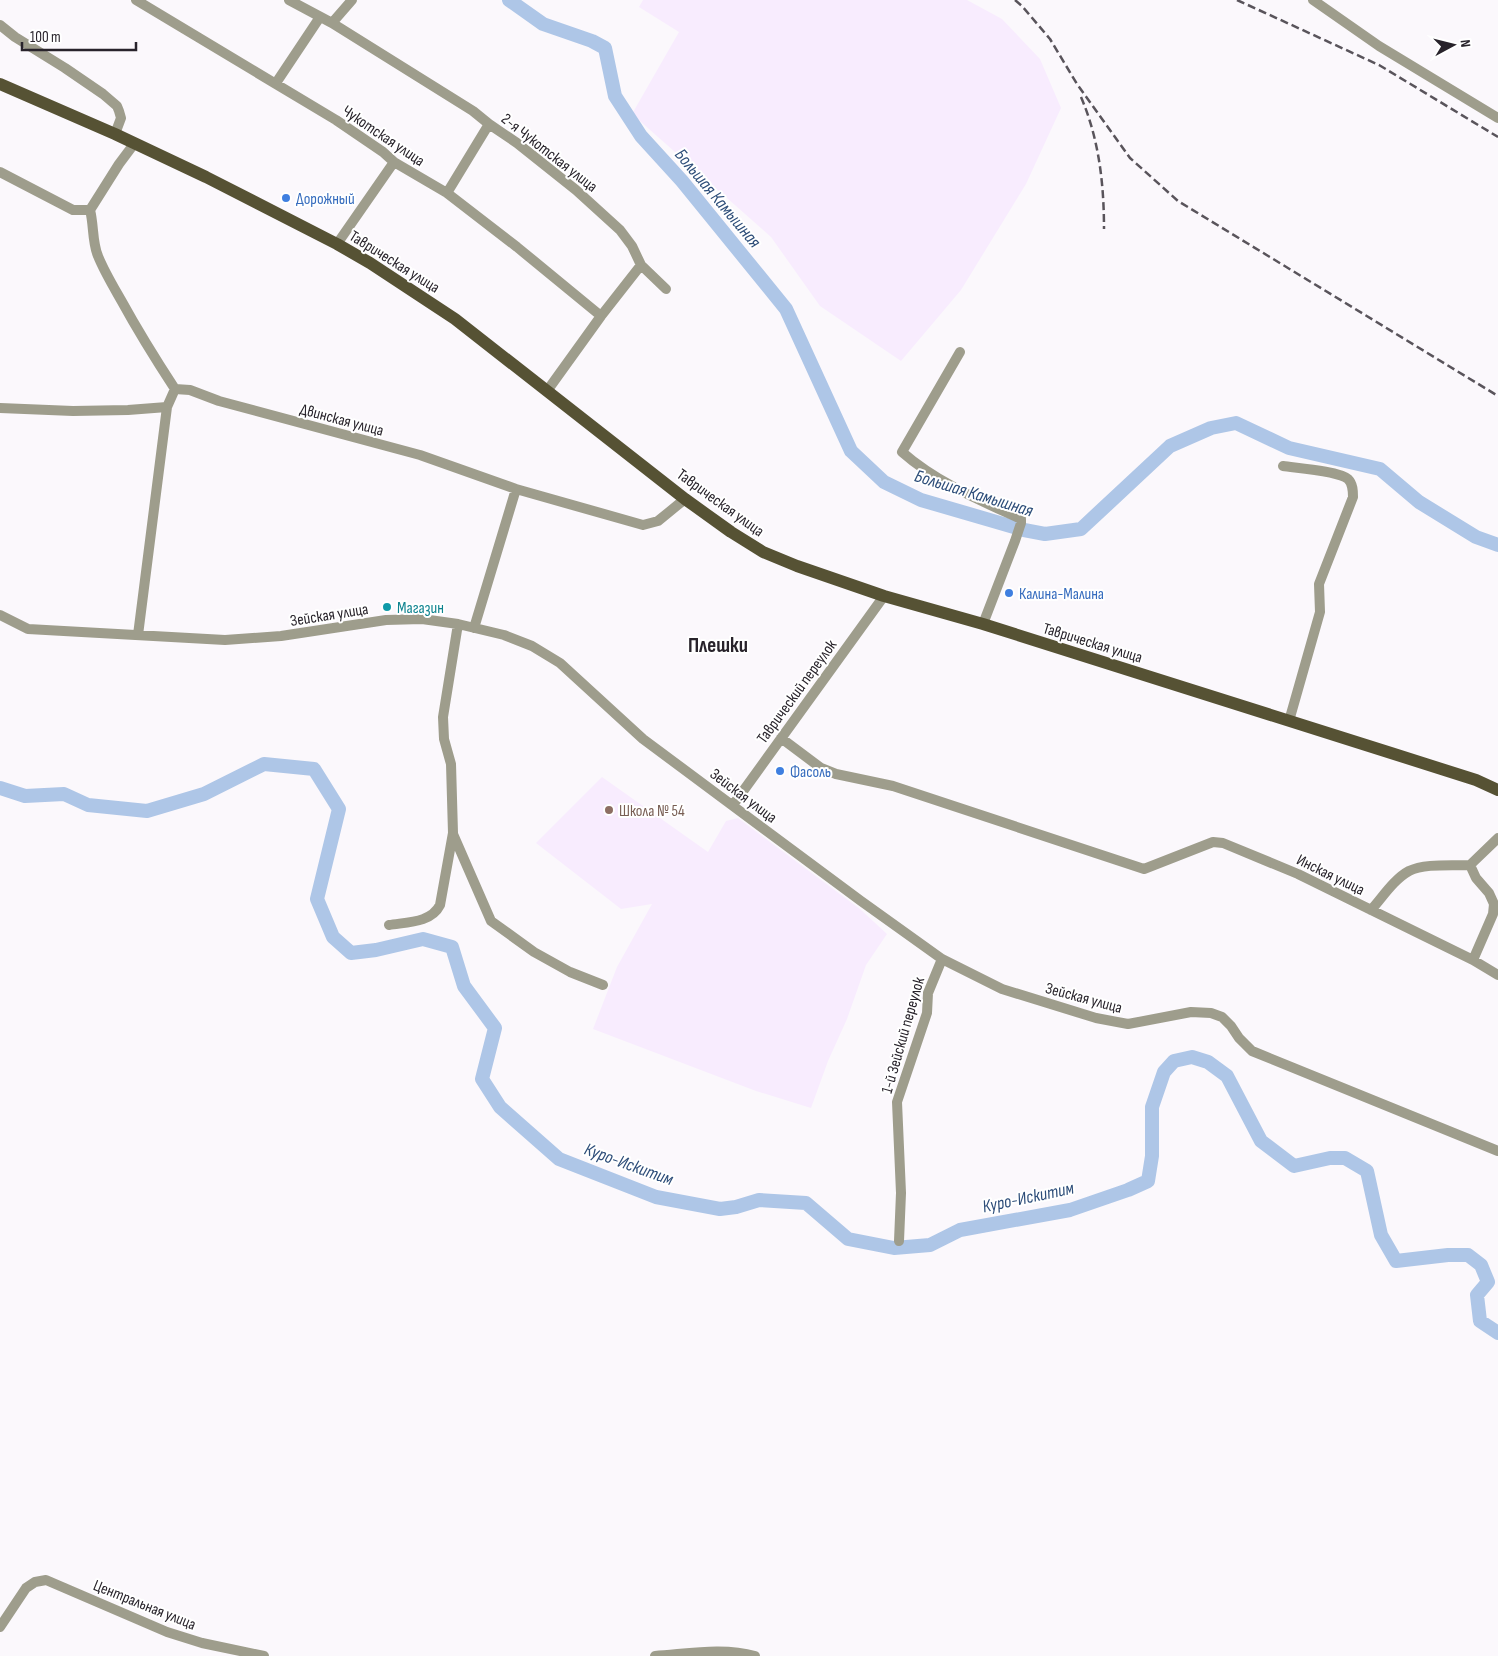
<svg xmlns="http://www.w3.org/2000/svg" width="1498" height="1656" font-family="'Sofia Sans Condensed',sans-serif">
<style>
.built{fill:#f8ecfe}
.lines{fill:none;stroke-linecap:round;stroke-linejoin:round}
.river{stroke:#aec6e7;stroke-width:14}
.minor{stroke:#9e9d8c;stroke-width:10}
.major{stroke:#565234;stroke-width:12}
.rail{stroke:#59545b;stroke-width:2.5;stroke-dasharray:8 4;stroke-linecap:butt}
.shop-dot{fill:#3f7fe0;stroke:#fff;stroke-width:2}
.culture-dot{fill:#0f9aa8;stroke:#fff;stroke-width:2}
.education-dot{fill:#8d6e63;stroke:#fff;stroke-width:2}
.labels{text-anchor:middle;stroke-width:4;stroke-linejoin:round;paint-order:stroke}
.street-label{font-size:16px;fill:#28232b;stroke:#fff}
.shop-label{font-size:16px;fill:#366cbe;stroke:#fff;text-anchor:start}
.culture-label{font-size:16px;fill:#0d838f;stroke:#fff;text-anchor:start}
.education-label{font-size:16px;fill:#785e54;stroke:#fff;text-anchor:start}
.water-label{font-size:18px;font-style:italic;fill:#2d4d79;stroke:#fff}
.district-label{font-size:21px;font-weight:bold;fill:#28232b;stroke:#fff}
</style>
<rect width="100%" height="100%" fill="#fbf8fc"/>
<!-- built -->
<path class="built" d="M643 0H967L1002 19 1040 59 1061 108 1026 184 961 290 901 361 820 306 771 237 632 114 679 32 639 7Z
M602 777 708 852 726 821 738 818 860 909 887 934 866 965 847 1019 828 1061 811 1108 756 1091 593 1029 617 967 652 904 621 909 536 843Z"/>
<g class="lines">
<!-- river -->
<path class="river" d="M509 0 543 24 592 41 605 48 615 96 641 136 682 181 786 309 851 451 884 482 921 500 1024 530 1045 534 1081 529 1170 446 1211 428 1236 423 1289 448 1380 469 1419 502 1476 537 1498 545
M0 788 25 796 64 794 88 805 147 811 204 794 264 764 314 769 339 809 317 899 333 937 351 953 376 950 423 939 452 947 464 986 495 1028 482 1079 500 1107 559 1159 656 1197 720 1209 736 1207 759 1200 806 1203 848 1239 894 1248 930 1245 960 1230 1070 1210 1128 1190 1148 1181 1152 1156V1107L1164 1072 1174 1061 1192 1057 1208 1062 1227 1076 1261 1141 1294 1166 1330 1158H1345L1367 1171 1381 1235 1396 1261 1448 1255H1468L1481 1265 1488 1282 1477 1295 1480 1321 1498 1333"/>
<!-- minor -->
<path class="minor" d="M136 0 336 120 383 152 394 162 447 193 517 247 601 316
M289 0 332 23 473 111 489 124 517 143 576 190 620 230 632 246 641 265 601 316 547 391
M1313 0 1379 46 1498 118
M332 23 352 0
M0 25 15 37 65 68 103 94 117 106 119 111 121 118 115 134
M276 83 320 17
M134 144 119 164 90 210C94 225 92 242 98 256 104 271 113 286 121 300 138 331 156 360 175 389L190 390 219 401 420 455 516 489 643 525 658 521 685 499
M0 172 73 210H90
M447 193 489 124
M337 244 394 162
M641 265 666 289
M960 352 902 452C936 482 979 500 1021 519V523L1015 541 983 624
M0 408 73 411 128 410 167 407
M1283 466C1296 468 1339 471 1348 479 1353 484 1353 491 1353 497L1319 584 1320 612 1289 721
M0 615 28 629 225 640 281 636 386 620 422 619 458 624 504 635 532 646 560 663 643 739 861 901 942 959 1002 989 1096 1018 1128 1024 1191 1012 1211 1013 1222 1017 1231 1026 1239 1038 1252 1051 1498 1151
M474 628 516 489
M138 635 167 407 175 389
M781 738 821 768 836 774 893 786 1144 869 1213 842 1223 843 1298 874 1473 960 1498 975
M733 805 884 596
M453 834 491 921 534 952 570 972 603 985
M1470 865 1476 878 1489 893 1494 904 1493 914 1473 960
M1371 910C1382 898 1394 879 1409 871 1425 863 1453 866 1470 865L1498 838
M389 925C407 922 431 923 440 905L453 833 451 764 444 739 443 717 458 624
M899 1241 901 1193 897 1102 927 1013 928 993 942 959
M0 1627 26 1588 35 1582 46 1580 167 1632 202 1643 264 1656
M655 1656C687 1654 723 1647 755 1656"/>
<!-- major -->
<path class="major" d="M0 84 115 134 206 177 337 244 370 263 455 319 685 499 731 532 763 552 797 566 884 596 983 624 1391 753 1476 780 1498 790"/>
<!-- rail -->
<path class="rail" d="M1015 0 1022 6 1050 39 1077 84 1130 158 1178 201 1498 396
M1237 0 1379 65 1498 137
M1081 97C1099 139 1104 184 1104 229"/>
</g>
<!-- markers -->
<g class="shop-dot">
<circle cx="286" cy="198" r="5"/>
<circle cx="1009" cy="593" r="5"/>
<circle cx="780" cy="771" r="5"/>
</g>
<circle class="culture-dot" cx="387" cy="607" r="5"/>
<circle class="education-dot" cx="609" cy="810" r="5"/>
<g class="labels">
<!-- street labels -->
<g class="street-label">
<text transform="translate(384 135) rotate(34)" y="6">Чукотская улица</text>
<text transform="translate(550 152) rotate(38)" y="6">2-я Чукотская улица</text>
<text transform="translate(395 261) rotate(32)" y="6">Таврическая улица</text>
<text transform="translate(342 419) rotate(15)" y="6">Двинская улица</text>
<text transform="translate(721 502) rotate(36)" y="6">Таврическая улица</text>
<text transform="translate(329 614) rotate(-9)" y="6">Зейская улица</text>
<text transform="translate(1093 642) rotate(17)" y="6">Таврическая улица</text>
<text transform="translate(796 691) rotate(-54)" y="6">Таврический переулок</text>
<text transform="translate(744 795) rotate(37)" y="6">Зейская улица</text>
<text transform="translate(1331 874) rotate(26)" y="6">Инская улица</text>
<text transform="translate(1084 997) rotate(15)" y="6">Зейская улица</text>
<text transform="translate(902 1035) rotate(-74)" y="6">1-й Зейский переулок</text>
<text transform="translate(145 1604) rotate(22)" y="6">Центральная улица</text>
</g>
<!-- shop labels -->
<g class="shop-label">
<text x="296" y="204">Дорожный</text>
<text x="1019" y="599">Калина-Малина</text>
<text x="790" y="777">Фасоль</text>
</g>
<!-- culture labels -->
<g class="culture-label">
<text x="397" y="613">Магазин</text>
</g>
<!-- education labels -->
<g class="education-label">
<text x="619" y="816">Школа № 54</text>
</g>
<!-- water labels -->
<g class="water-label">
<text transform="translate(718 198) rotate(50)" y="6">Большая Камышная</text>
<text transform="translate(974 493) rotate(17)" y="6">Большая Камышная</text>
<text transform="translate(629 1164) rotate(20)" y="6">Куро-Искитим</text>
<text transform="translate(1028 1197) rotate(-12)" y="6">Куро-Искитим</text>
</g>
<!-- district labels -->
<g class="district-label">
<text x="718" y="652">Плешки</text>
</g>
</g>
<!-- north arrow -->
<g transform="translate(1453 45) rotate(83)" stroke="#ffffff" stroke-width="4" paint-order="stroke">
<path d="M0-4L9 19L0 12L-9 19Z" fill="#28232b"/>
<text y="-8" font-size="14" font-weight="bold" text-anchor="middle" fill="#28232b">N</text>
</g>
<!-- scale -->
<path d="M22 42v8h114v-8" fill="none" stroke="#28232b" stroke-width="2.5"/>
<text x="30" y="42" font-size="15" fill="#28232b" stroke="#ffffff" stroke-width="4" paint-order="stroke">100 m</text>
</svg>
